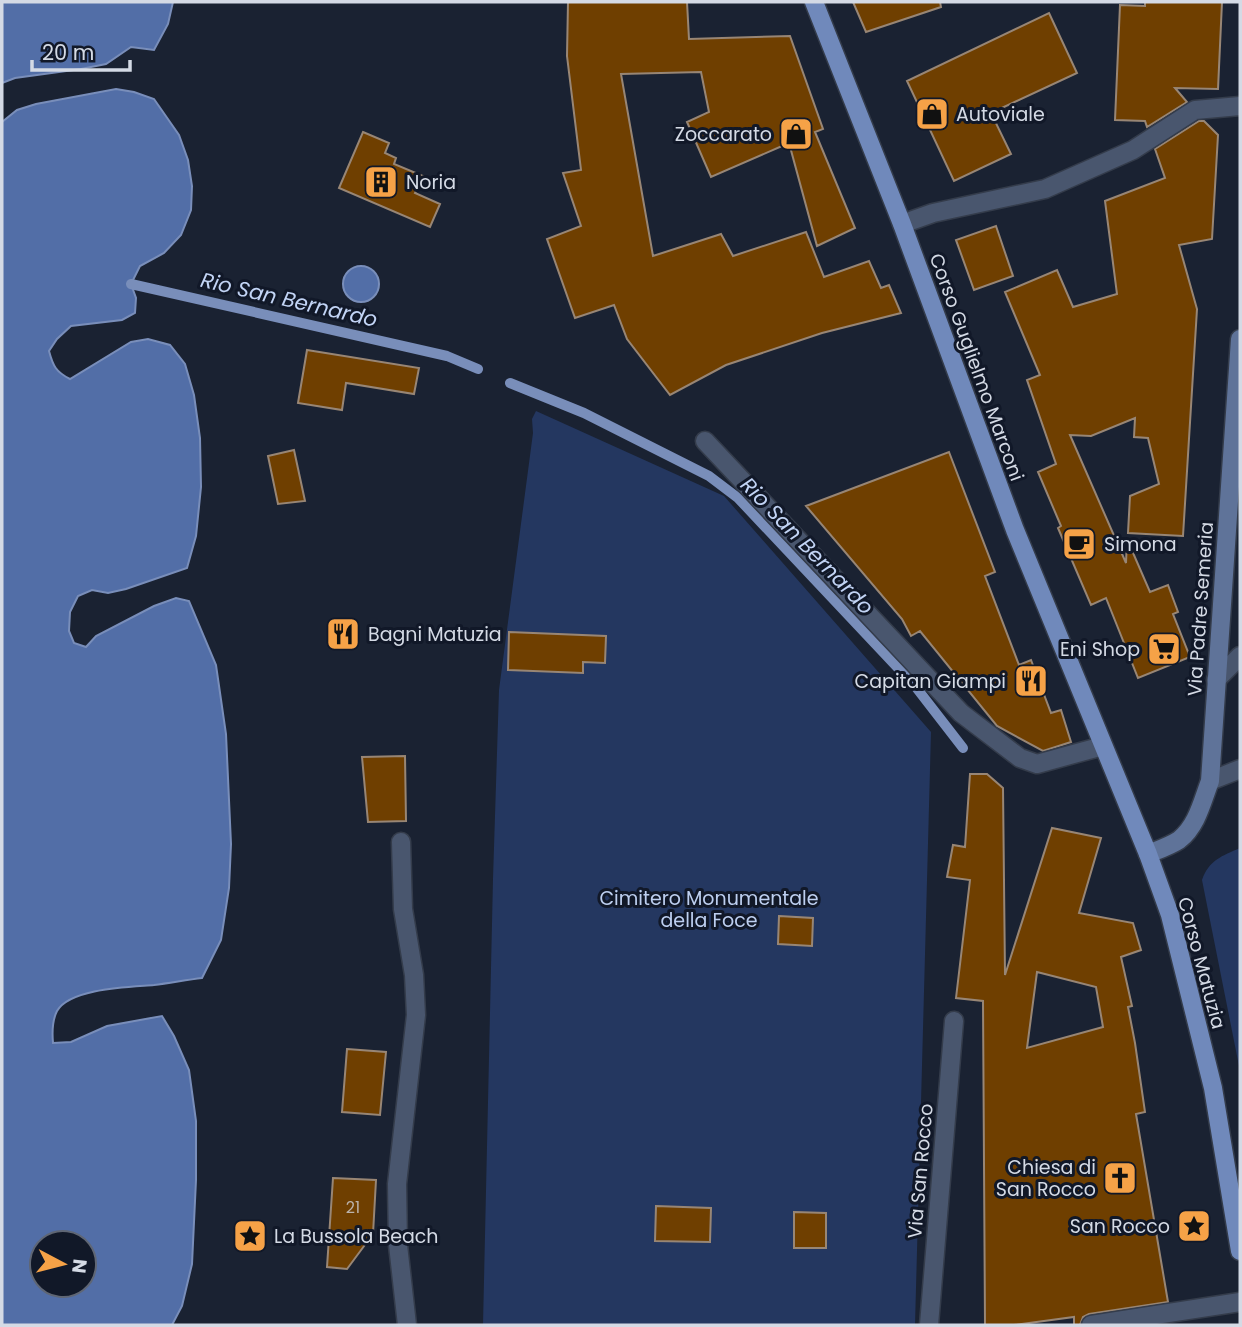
<svg xmlns="http://www.w3.org/2000/svg" width="1242" height="1327" font-family="Poppins,sans-serif">
<style>
.green{fill:#243760}
.water{fill:#526ea7;stroke:#798eba;stroke-width:2;fill-rule:evenodd}
.lines{fill:none;stroke-linecap:round;stroke-linejoin:round}
.stream{stroke:#798eba;stroke-width:10}
.building{fill:#6f3f00;stroke:#988675;stroke-width:2;fill-rule:evenodd}
.street-casing{stroke:#343c4b;stroke-width:21}
.secondary-casing{stroke:#343c4b;stroke-width:21}
.primary-casing{stroke:#343c4b;stroke-width:21}
.street{stroke:#49566e;stroke-width:18}
.secondary{stroke:#5f7399;stroke-width:18}
.primary{stroke:#7089bb;stroke-width:18}
.labels{text-anchor:middle;stroke-width:6;stroke-linejoin:round;paint-order:stroke}
.number-label{font-size:16px;fill:#bbb3ac}
.poi-label{font-size:19px;fill:#d4dae5;stroke:#111828;text-anchor:start}
.street-label{font-size:19px;fill:#d4dae5;stroke:#111828}
.park-label{font-size:19px;fill:#bdcff0;stroke:#111828}
.water-label{font-size:21px;font-style:italic;fill:#c2d4f5;stroke:#111828}
</style>
<rect width="100%" height="100%" fill="#1a2232"/>
<!-- green -->
<path class="green" d="M536 411 724 496 931 732 915 1325H483L493 879 499 690 533 433 532 419Z
M1240 848V1071L1202 880C1209 860 1222 856 1240 848Z"/>
<!-- water -->
<path class="water" d="M2 2H173L168 24 154 50 131 47 106 64 81 69 15 78 2 83Z
M116 89 134 92 154 99 179 135 188 160 192 186 191 210 181 235 164 253 140 266 131 284 136 298 135 313 122 320 71 326 57 339 49 351C53 366 56 372 70 379L131 342 148 339 170 345 185 364 194 395 200 438 201 487 196 536 187 568 126 589 108 593 92 590 78 596 70 612 69 631 74 643 86 647 96 636 154 606 176 598 189 601 216 665 226 734 231 844 229 888 221 940 202 978C186 980 170 983 154 985 130 987 70 988 57 1011 52 1021 52 1032 53 1043L71 1042 107 1026 162 1016 174 1036 189 1070 196 1121V1180L192 1264 182 1306 172 1325H2V122L17 110 36 104ZM42 1243H84V1285H42Z
M343 284a18 18 0 1 1 36 0a18 18 0 1 1-36 0Z"/>
<g class="lines">
<!-- stream -->
<path class="stream" d="M131 284 447 356 478 369
M510 383 584 413 709 476 738 498 915 686 963 748"/>
</g>
<!-- building -->
<path class="building" d="M568 2H687L689 39 790 36 823 129 815 132 855 228 817 246 789 143 711 177 687 122 709 112 701 72 621 74 653 256 721 234 733 256 806 232 824 277 869 261 881 288 889 285 901 313 822 333 726 365 670 395 627 339 614 305 575 318 547 239 581 226 563 173 581 170 567 56Z
M853 2H940L941 7 866 32Z
M1145 2H1222L1218 89 1175 88 1187 102 1147 127 1145 121 1115 120 1120 5 1145 6Z
M1049 13 1077 73 991 113 1011 154 954 181 907 81Z
M1199 121H1204L1218 135 1212 239 1179 245 1197 309 1183 536 1128 533 1130 496 1159 484 1148 438 1134 437 1135 418 1091 436 1070 435 1126 563 1127 539 1150 592 1168 585 1178 612 1173 614 1190 657 1138 678 1106 598 1091 605 1058 528 1061 526 1038 472 1056 464 1027 380 1040 375 1005 292 1057 270 1073 307 1117 294 1105 201 1165 178 1155 149Z
M363 132 389 143 385 153 396 158 394 164 423 176 415 193 440 204 430 227 339 188Z
M996 226 1013 276 974 290 956 240Z
M307 350 419 368 414 394 346 383 342 410 298 403Z
M294 450 305 501 278 504 268 456Z
M949 452 995 572 985 576 1019 665 1031 660 1051 713 1061 710 1071 742 1043 751 997 726 920 631 911 636 902 619 806 506Z
M509 632 606 636 605 663 583 662V673L508 670Z
M405 756 406 821 368 822 362 757Z
M970 774H987L1003 788 1005 975 1052 828 1101 838 1079 913 1133 923 1141 950 1121 957 1132 1006 1128 1007 1135 1043 1145 1112 1136 1114 1168 1302 1089 1314 1083 1317 1080 1325H1074V1317L1014 1325H985L983 1001 956 998 970 880 947 877 953 845 965 847ZM1037 972 1096 987 1103 1027 1027 1048Z
M779 916 813 918 812 946 778 944Z
M347 1049 386 1052 380 1115 342 1112Z
M333 1178 376 1180 373 1234 347 1269 327 1267Z
M656 1206 711 1208 710 1242 655 1241Z
M794 1212 826 1213V1248H794Z"/>
<g class="lines">
<defs>
<path id="street" d="M902 224 933 213 1045 189 1133 150 1195 110 1240 106
M705 441 961 713 1020 758 1037 764 1103 746
M1216 680 1240 656
M1210 781 1240 769
M401 842 403 909 414 975 416 1015 397 1184 398 1245 407 1325
M929 1325 954 1021
M1091 1325 1240 1302"/>
<path id="secondary" d="M1148 854C1158 850 1170 846 1179 840 1197 826 1202 802 1210 781L1240 339"/>
<path id="primary" d="M814 2 902 224 1015 530 1148 854 1170 915 1213 1088 1240 1251"/>
</defs>
<!-- street casing -->
<use href="#street" class="street-casing"/>
<!-- secondary casing -->
<use href="#secondary" class="secondary-casing"/>
<!-- primary casing -->
<use href="#primary" class="primary-casing"/>
<!-- street -->
<use href="#street" class="street"/>
<!-- secondary -->
<use href="#secondary" class="secondary"/>
<!-- primary -->
<use href="#primary" class="primary"/>
</g>
<!-- icons -->
<defs>
<symbol id="shop-square" viewBox="-11 -11 22 22"><rect x="-9" y="-9" width="18" height="18" rx="4" fill="#f6a247" stroke="#111828"/><path d="M-5-2.5h2.3a2.7 3.5 0 0 1 5.4 0H5L5.5 6h-11ZM-1.5-2.5h3a1.5 2.3 0 0 0-3 0Z" fill="#111"/></symbol>
<symbol id="building-square" viewBox="-11 -11 22 22"><rect x="-9" y="-9" width="18" height="18" rx="4" fill="#f6a247" stroke="#111828"/><path d="M-4-6H4V6H1V3H-1V6H-4ZM-2.5-4.3h1.7v1.8h-1.7ZM.8-4.3h1.7v1.8H.8ZM-2.5-1h1.7V.8h-1.7ZM.8-1h1.7V.8H.8Z" fill="#111"/></symbol>
<symbol id="cafe-square" viewBox="-11 -11 22 22"><rect x="-9" y="-9" width="18" height="18" rx="4" fill="#f6a247" stroke="#111828"/><path d="M-5.5-4.5H6V0H3Q3 3.5 0 3.5H-2.5Q-5.5 3.5-5.5 0ZM3-3.2v2h1.7v-2ZM-6 4.5H4V6H-6Z" fill="#111"/></symbol>
<symbol id="restaurant-square" viewBox="-11 -11 22 22"><rect x="-9" y="-9" width="18" height="18" rx="4" fill="#f6a247" stroke="#111828"/><path d="M-5-6h1v4h1v-4h1v4h1v-4h1v5L-1.5 .5V6h-2V.5L-5-1ZM5-6V6H3V1.5H1.5Q1.5-4 5-6Z" fill="#111"/></symbol>
<symbol id="supermarket-square" viewBox="-11 -11 22 22"><rect x="-9" y="-9" width="18" height="18" rx="4" fill="#f6a247" stroke="#111828"/><path d="M-6-5.5h2.5l.6 2H6L4.5 2H-2.5L-4.4-4H-6ZM-1.5 3.2a1.3 1.3 0 1 0 .1 0ZM3 3.2a1.3 1.3 0 1 0 .1 0Z" fill="#111"/></symbol>
<symbol id="church-square" viewBox="-11 -11 22 22"><rect x="-9" y="-9" width="18" height="18" rx="4" fill="#f6a247" stroke="#111828"/><path d="M-1.2-6h2.4v3.5h3.3v2.4h-3.3V6h-2.4V-.1h-3.3v-2.4h3.3Z" fill="#111"/></symbol>
<symbol id="sight-square" viewBox="-11 -11 22 22"><rect x="-9" y="-9" width="18" height="18" rx="4" fill="#f6a247" stroke="#111828"/><path d="M0-6L1.8-2.2L6-1.7L2.9 1.2L3.7 5.4L0 3.3L-3.7 5.4L-2.9 1.2L-6-1.7L-1.8-2.2Z" fill="#111"/></symbol>
</defs>
<g fill-rule="evenodd">
<use href="#shop-square" x="913" y="95" width="38" height="38"/>
<use href="#shop-square" x="777" y="115" width="38" height="38"/>
<use href="#building-square" x="362" y="163" width="38" height="38"/>
<use href="#cafe-square" x="1060" y="525" width="38" height="38"/>
<use href="#restaurant-square" x="324" y="615" width="38" height="38"/>
<use href="#supermarket-square" x="1145" y="630" width="38" height="38"/>
<use href="#restaurant-square" x="1012" y="662" width="38" height="38"/>
<use href="#church-square" x="1101" y="1159" width="38" height="38"/>
<use href="#sight-square" x="1175" y="1207" width="38" height="38"/>
<use href="#sight-square" x="231" y="1217" width="38" height="38"/>
</g>
<g class="labels">
<!-- number labels -->
<g class="number-label">
<text x="353" y="1213">21</text>
</g>
<!-- poi labels -->
<g class="poi-label">
<text x="956" y="121">Autoviale</text>
<text x="772" y="141" text-anchor="end">Zoccarato</text>
<text x="406" y="189">Noria</text>
<text x="1104" y="551">Simona</text>
<text x="368" y="641">Bagni Matuzia</text>
<text x="1140" y="656" text-anchor="end">Eni Shop</text>
<text x="1006" y="688" text-anchor="end">Capitan Giampi</text>
<text x="1096" y="1174" text-anchor="end">Chiesa di<tspan x="1096" dy="22">San Rocco</tspan></text>
<text x="1170" y="1233" text-anchor="end">San Rocco</text>
<text x="274" y="1243">La Bussola Beach</text>
</g>
<!-- street labels -->
<g class="street-label">
<text transform="translate(977 367) rotate(70)" y="7">Corso Guglielmo Marconi</text>
<text transform="translate(1200 609) rotate(-86)" y="7">Via Padre Semeria</text>
<text transform="translate(1202 963) rotate(75)" y="7">Corso Matuzia</text>
<text transform="translate(920 1171) rotate(-85)" y="7">Via San Rocco</text>
</g>
<!-- park labels -->
<g class="park-label">
<text x="709" y="905">Cimitero Monumentale<tspan x="709" dy="22">della Foce</tspan></text>
</g>
<!-- water labels -->
<g class="water-label">
<text transform="translate(289 300) rotate(13)" y="7">Rio San Bernardo</text>
<text transform="translate(807 546) rotate(46)" y="7">Rio San Bernardo</text>
</g>
</g>
<!-- border -->
<rect width="1242" height="1327" fill="none" stroke="#d4dae5" stroke-width="7"/>
<!-- north arrow -->
<g transform="translate(63 1264) rotate(97)"><circle r="33" fill="#111828" stroke="#5f6674" stroke-width="2"/>
<path d="M0-5L12 26L0 18L-12 26Z" fill="#f6a247"/>
<text y="-10" font-size="19" font-weight="bold" text-anchor="middle" fill="#d4dae5">N</text>
</g>
<!-- scale -->
<path d="M32 60v10h98v-10" fill="none" stroke="#d4dae5" stroke-width="3.5"/>
<text x="42" y="60" font-size="21" fill="#d4dae5" stroke="#111828" stroke-width="5" paint-order="stroke">20 m</text>
</svg>
